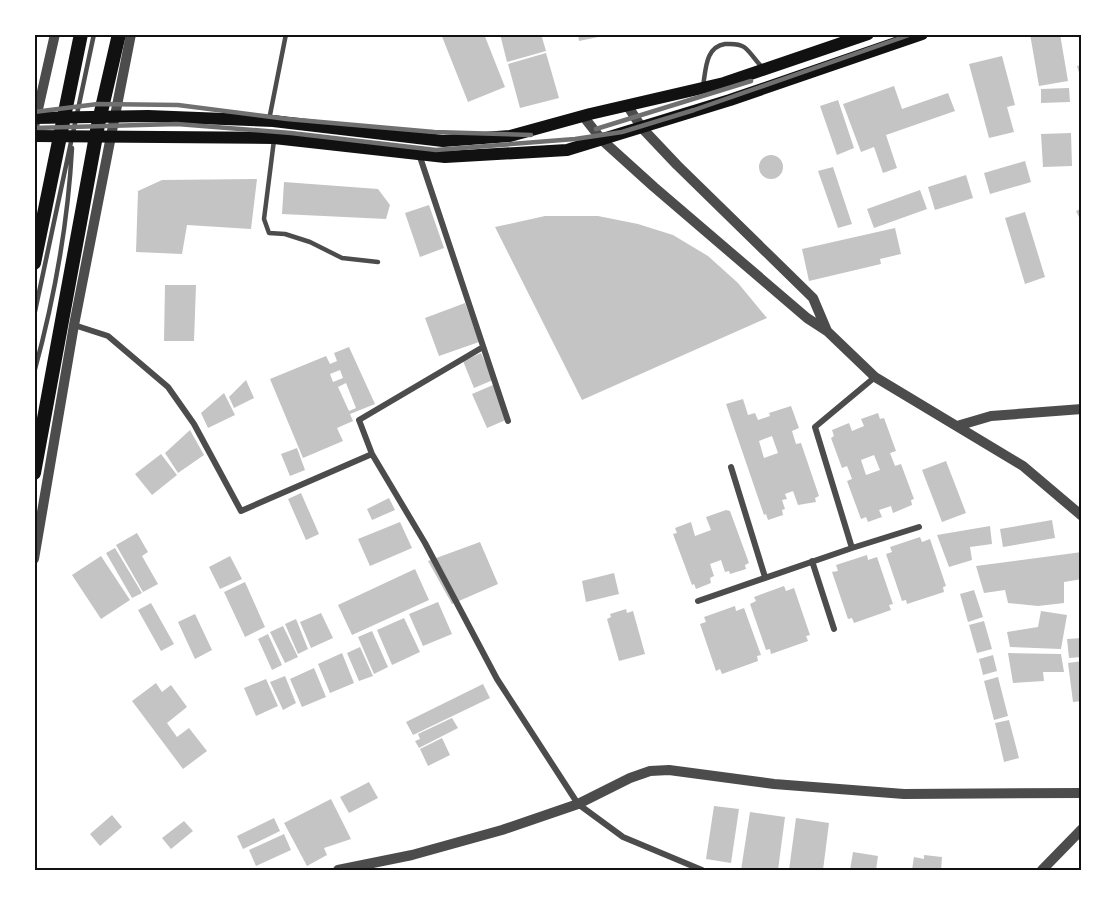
<svg xmlns="http://www.w3.org/2000/svg" width="1116" height="905" font-family="Raleway,sans-serif">
<style>
.building{fill:#c4c4c4;fill-rule:evenodd}
.lines{fill:none;stroke-linecap:round;stroke-linejoin:round}
.service{stroke:#4c4c4c;stroke-width:4.5}
.minor{stroke:#4c4c4c;stroke-width:6}
.tertiary{stroke:#4c4c4c;stroke-width:10}
.secondary{stroke:#111;stroke-width:12}
.primary{stroke:#111;stroke-width:14}
.rail{stroke:#707070;stroke-width:4.5}
.neatline{fill:none;stroke:#111;stroke-width:2}
</style>
<rect width="100%" height="100%" fill="#fff"/>
<!-- building -->
<path class="building" d="M441 34H484L505 87 468 102Z
M500 34H541L546 51 507 62Z
M578 34H603V36L579 41Z
M1030 34H1060L1068 81 1039 86Z
M546 53 559 98 520 108 508 64Z
M1002 56 1015 105 1007 107 1014 132 989 138 969 64Z
M1082 65V79H1081L1077 66Z
M894 86 902 109 948 93 955 111 886 135 897 168 883 173 874 147 861 152 843 104Z
M1069 88 1070 102 1041 103V89Z
M838 100 854 148 837 155 820 106Z
M1071 133 1072 166 1043 167 1041 134Z
M759 167a12 12 0 1 1 24 0a12 12 0 1 1-24 0Z
M1025 161 1031 182 990 194 984 173Z
M833 167 852 224 838 228 818 171Z
M966 175 973 198 935 210 928 187Z
M257 179 251 229 187 225 182 254 136 252 138 191 162 180Z
M284 182 378 189 390 205 386 219 282 214Z
M920 190 927 209 874 228 867 209Z
M429 205 444 248 420 257 405 213Z
M1082 208V223L1076 211Z
M1025 212 1045 277 1025 284 1005 218Z
M545 216H598L638 224 673 235 708 256 738 283 767 318 582 400 495 227Z
M895 228 901 254 880 259 881 264 809 281 802 249Z
M165 285H196L194 341H164Z
M465 303 479 342 439 356 425 318Z
M349 347 375 404 350 414 353 421 337 428 343 441 303 458 270 379 326 356 330 364 337 361 334 353ZM340 370 343 378 333 382 330 374ZM346 383 356 408 349 411 338 387Z
M481 353 493 380 474 388 463 361Z
M246 380 254 398 234 408 229 397Z
M493 385 508 419 487 428 472 394Z
M224 393 235 415 208 428 201 413Z
M743 399 748 415 755 413 758 420 770 416 769 413 791 406 799 428 792 431 796 444 801 443 819 496 815 498 816 502 798 505 793 491 785 494 787 499 782 500 785 509 782 510 783 515 768 520 766 514 764 515 726 404ZM772 436 778 453 764 458 759 441Z
M878 413 880 419 884 418 896 451 890 453 895 466 901 464 914 499 911 500 912 505 893 513 891 506 879 510 882 517 868 522 866 517 861 519 847 481 852 479 847 466 842 468 831 438 834 436 832 430 849 423 852 431 864 426 861 419ZM874 455 880 470 866 475 861 460Z
M190 430 204 455 178 473 165 453Z
M297 448 305 470 290 476 281 454Z
M161 454 177 475 152 495 135 474Z
M946 461 966 513 942 522 922 470Z
M301 493 319 534 306 540 288 499Z
M389 498 395 510 372 520 367 509Z
M726 510 730 511 749 563 745 565 746 569 730 574 729 571 725 572 721 560 710 564 714 576 710 578 711 583 696 589 694 584 692 585 673 534 677 533 675 528 691 522 695 536 711 530 706 517Z
M1052 520 1055 538 1003 547 1000 529Z
M400 522 412 548 370 566 358 539Z
M990 526 992 544 970 547 972 560 949 567 937 535Z
M137 533 148 552 142 556 158 584 143 592 116 545Z
M920 537 922 542 930 539 946 586 943 587 944 592 907 604 906 600 902 601 886 554 892 552 890 547Z
M480 542 498 584 452 604 428 561Z
M115 548 142 593 132 598 106 553Z
M1082 552V579L1064 582V603L1038 606 1008 603 1005 590 984 593 976 566Z
M867 555 868 560 877 557 893 604 889 605 891 610 854 623 852 618 848 619 832 572 838 571 836 565Z
M101 556 130 600 101 619 72 575Z
M230 556 242 579 220 589 209 567Z
M415 569 429 600 352 635 338 605Z
M614 573 619 594 586 602 582 581Z
M245 582 265 627 245 637 224 592Z
M784 586 786 591 794 588 810 635 806 636 808 641 771 654 770 649 766 650 750 604 756 601 754 597Z
M974 590 983 617 968 622 960 594Z
M438 602 452 634 423 646 409 614Z
M151 603 174 644 161 651 138 610Z
M735 606 736 611 744 608 761 655 757 656 758 661 722 674 720 669 716 671 700 624 706 622 704 617Z
M626 609 627 613 633 611 645 654 619 661 607 619 611 617 610 614Z
M1041 611 1067 615 1061 649 1010 647 1007 632 1038 627Z
M321 613 333 638 311 648 300 622Z
M195 614 212 650 195 659 178 622Z
M404 618 420 652 392 665 377 630Z
M296 619 308 649 298 654 285 624Z
M984 621 992 649 977 653 969 625Z
M283 626 298 657 285 663 270 632Z
M372 631 388 667 374 674 358 637Z
M268 634 282 665 272 670 258 639Z
M1082 638V657L1069 658 1067 639Z
M360 647 373 676 359 681 347 653Z
M342 653 354 683 330 693 318 664Z
M1008 653 1061 654 1064 672H1043L1044 681 1013 683Z
M993 655 997 671 983 675 979 659Z
M1082 661V701L1073 702 1068 663Z
M314 668 326 697 302 707 290 679Z
M285 676 296 703 283 710 270 682Z
M998 677 1008 716 994 720 984 681Z
M266 679 278 706 256 716 244 688Z
M156 683 162 692 171 685 187 707 167 723 177 737 189 728 207 751 183 769 132 701Z
M483 684 490 698 413 735 406 722Z
M452 718 458 728 419 748 415 741 420 739 418 734Z
M1009 720 1019 758 1004 762 995 723Z
M442 738 450 755 428 766 420 749Z
M369 782 378 798 349 813 340 797Z
M331 799 351 839 324 848 327 855 307 866 284 823Z
M714 806 739 809 731 863 706 859Z
M750 812 785 817 778 870H741Z
M112 815 122 827 100 846 90 834Z
M274 818 280 831 243 849 237 836Z
M796 818 829 823 823 870H789Z
M184 821 193 831 171 849 162 838Z
M284 834 291 850 256 866 249 850Z
M853 852 878 856 876 870H850Z
M924 855 942 857 941 870H912L914 857 924 859Z"/>
<g class="lines">
<!-- service -->
<path class="service" d="M703 86C706 70 705 47 725 44 732 44 738 43 744 47 751 52 756 62 763 68
M269 120 286 34
M274 140 264 219 269 233 285 234 310 242 342 258 378 262
M34 316 94 34
M34 373C54 300 68 223 72 148"/>
<!-- minor -->
<path class="minor" d="M419 154 508 421
M74 325 108 336 168 387 194 424 241 511 372 454 359 420 483 347
M372 454 425 543 497 679 578 804 623 837 702 870
M731 467 765 577
M852 548 919 527
M812 561 834 629
M698 601 852 548 815 427 875 377"/>
<!-- tertiary -->
<path class="tertiary" d="M627 105 642 128 677 165 813 298 827 331
M583 116 602 140 654 187 807 318 827 331 875 377 1023 466 1082 516
M34 127 55 34
M957 426 991 416 1082 409
M34 559 74 325 131 34
M338 870 412 855 502 830 578 804 630 778 650 771 669 770 774 784 904 794 1082 793
M1042 870 1082 829"/>
<!-- secondary -->
<path class="secondary" d="M34 118 148 116 273 121 443 141 510 136 590 114 724 83 868 34
M34 136 274 138 445 157 567 150 730 100 922 34"/>
<!-- primary -->
<path class="primary" d="M34 263 81 34
M34 473 98 125 119 34"/>
<!-- rail -->
<path class="rail" d="M34 112 98 104 178 105 287 119 434 132 531 135
M34 128 177 124 291 133 436 150 575 139 622 132 694 110 912 34
M596 129 751 81"/>
</g>
<!-- border -->
<rect width="1116" height="905" fill="none" stroke="#ffffff" stroke-width="72"/>
<rect x="36" y="36" width="1044" height="833" class="neatline"/>
</svg>
